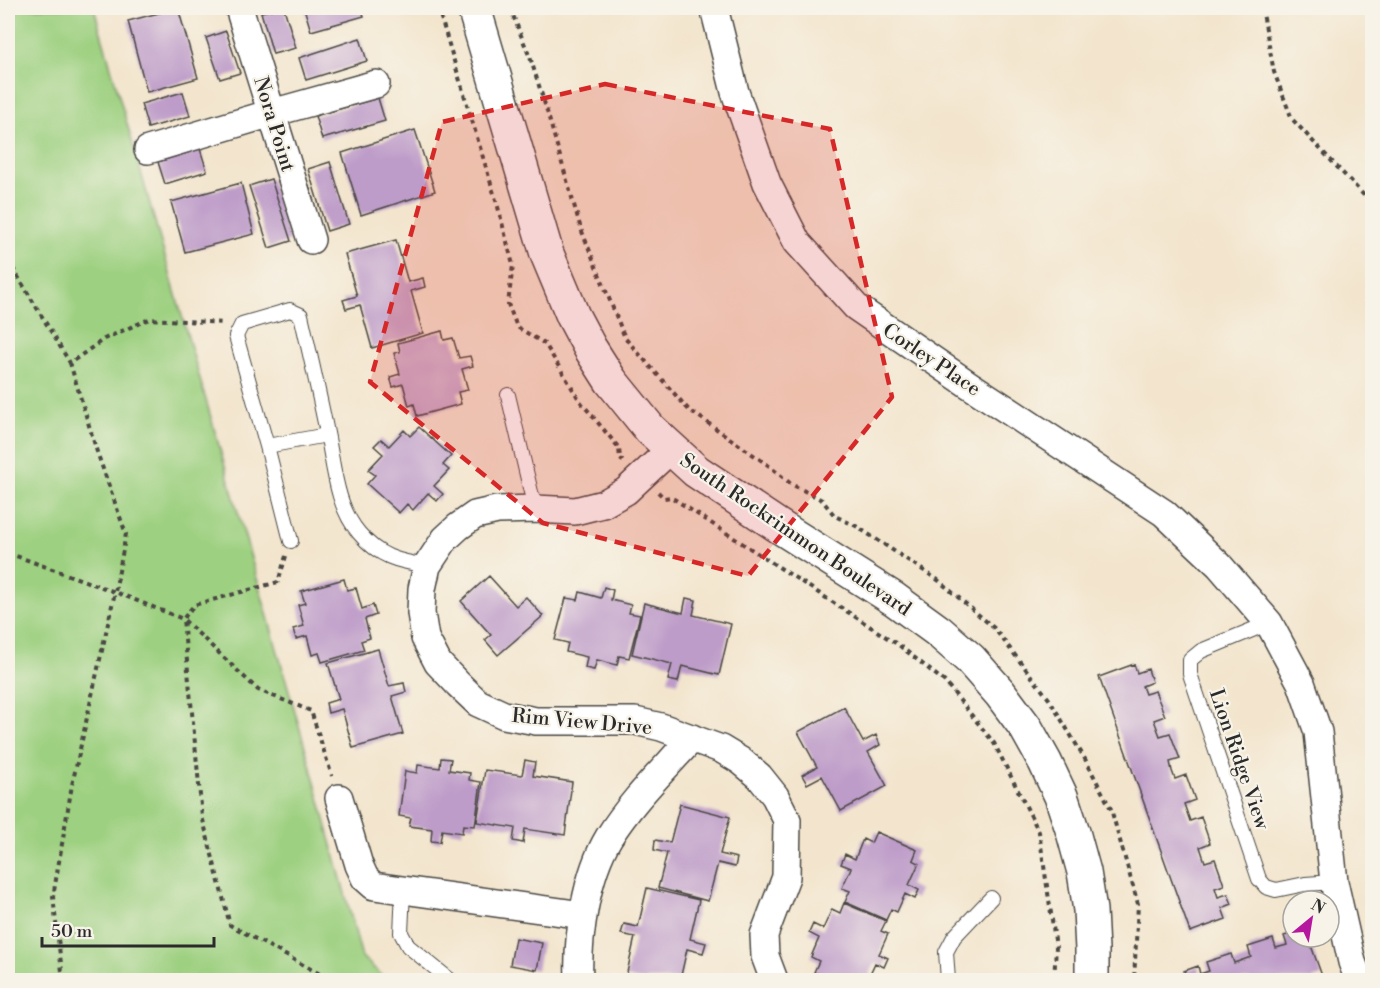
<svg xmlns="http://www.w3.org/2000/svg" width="1380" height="988" font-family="'Libre Bodoni',serif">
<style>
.green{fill:#9dd080;stroke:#647e56;stroke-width:1.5}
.building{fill:#be9cc9}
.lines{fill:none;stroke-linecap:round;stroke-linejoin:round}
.lane-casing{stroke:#494743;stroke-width:16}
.street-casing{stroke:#494743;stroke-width:30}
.secondary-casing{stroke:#494743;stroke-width:36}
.path{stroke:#494743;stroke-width:4;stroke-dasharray:4.5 4.5;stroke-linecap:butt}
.lane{stroke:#fff;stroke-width:14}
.street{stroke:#fff;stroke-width:27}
.secondary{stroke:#fff;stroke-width:33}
.marked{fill:#d62828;fill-opacity:0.2;stroke:#d62828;stroke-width:4.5;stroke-dasharray:12 8;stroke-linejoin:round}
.labels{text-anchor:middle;stroke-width:4.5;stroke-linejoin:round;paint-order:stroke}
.street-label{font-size:20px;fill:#2b2b2b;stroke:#f7f3e8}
</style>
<rect width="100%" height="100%" fill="#f7f3e8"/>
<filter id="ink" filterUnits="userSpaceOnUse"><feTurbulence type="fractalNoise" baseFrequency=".0167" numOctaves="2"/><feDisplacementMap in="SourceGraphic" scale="12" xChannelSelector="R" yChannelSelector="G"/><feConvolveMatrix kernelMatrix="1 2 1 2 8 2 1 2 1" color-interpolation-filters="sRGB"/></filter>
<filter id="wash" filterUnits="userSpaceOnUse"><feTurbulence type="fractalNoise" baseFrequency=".008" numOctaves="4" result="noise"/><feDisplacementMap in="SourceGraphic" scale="24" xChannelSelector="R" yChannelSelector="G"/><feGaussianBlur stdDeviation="1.35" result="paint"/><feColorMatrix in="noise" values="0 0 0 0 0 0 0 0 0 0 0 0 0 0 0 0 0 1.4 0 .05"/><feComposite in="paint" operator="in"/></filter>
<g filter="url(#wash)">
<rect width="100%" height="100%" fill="#f3e5cd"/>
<!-- green -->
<path class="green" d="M8 8H94L313 775 362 957 387 980H8Z"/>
<g id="blocks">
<!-- building -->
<path class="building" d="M178 8 198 78 147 92 128 21Z
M278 8H284L296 48 273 54 261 12Z
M304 8H361L364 16 311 31Z
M226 31 240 73 220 79 206 38Z
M360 38 367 61 306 80 299 58Z
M183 92 190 116 148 128 141 104Z
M378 98 385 121 322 139 315 116Z
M415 130 435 191 361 215 342 153Z
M200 149 207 171 165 184 158 162Z
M330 162 349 224 327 231 308 169Z
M271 179 291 241 269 248 249 186Z
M241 183 254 234 185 252 171 202Z
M396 240 408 282 423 278 425 287 411 291 423 333 372 348 360 305 346 309 343 300 357 296 345 254Z
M442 331 444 340 453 338 459 358 470 356 473 366 462 369 468 390 458 392 461 404 417 416 414 404 409 406 403 384 393 387 390 377 400 374 394 353 400 352 398 343Z
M419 427 451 456 443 465 449 470 434 486 443 494 437 501 428 493 413 510 407 504 399 513 367 484 375 475 368 470 383 454 374 446 381 439 389 446 404 430 410 436Z
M489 576 516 606 526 597 543 616 498 655 485 640 491 635 461 601Z
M344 579 347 590 356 588 362 609 373 605 376 615 365 619 370 638 361 641 364 650 322 662 319 653 312 655 307 636 296 639 293 629 304 626 298 605 305 603 301 591Z
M604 587 613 590 611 600 631 605 629 613 640 615 629 658 619 656 617 665 597 660 594 670 585 668 587 657 566 652 568 643 555 640 566 598 578 600 580 592 601 598Z
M686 598 696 600 693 615 731 624 719 675 682 666 678 682 668 680 672 664 632 654 644 603 683 613Z
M378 649 389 686 404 683 406 692 392 696 403 734 353 748 342 709 328 713 326 703 339 699 328 663Z
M1134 664 1137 673 1148 669 1152 682 1142 686 1145 694 1155 691 1165 716 1154 720 1160 736 1170 733 1180 759 1170 762 1172 771 1175 779 1186 775 1195 800 1184 804 1190 821 1201 817 1210 843 1200 847 1205 862 1215 859 1220 873 1224 885 1215 888 1218 897 1228 894 1232 904 1222 908 1226 919 1190 932 1099 677Z
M844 707 863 742 876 735 880 745 868 752 887 786 841 811 822 776 807 784 802 775 817 767 798 732Z
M441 758 451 759 449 770 470 773 469 780 481 782 475 826 463 825 462 833 442 830 440 842 431 841 432 829 409 826 411 818 399 816 405 771 417 773 418 765 440 768Z
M525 760 535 762 533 776 572 782 565 835 525 829 523 843 513 841 515 828 477 822 485 770 522 775Z
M680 804 730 817 720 854 737 858 735 867 718 863 708 901 658 888 667 853 654 850 655 840 670 843Z
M876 832 917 850 913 860 919 863 909 885 919 890 915 899 905 894 897 912 891 909 886 920 845 902 850 891 842 888 851 868 841 864 845 854 855 859 863 839 871 843Z
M647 888 699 900 690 939 706 943 703 953 687 949 680 980H639L626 977 635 937 621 934 624 924 638 927Z
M844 903 886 921 881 931 888 934 879 954 888 958 884 967 875 963 867 980 860 979 859 980H832L814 972 819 961 811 957 819 938 809 933 813 924 823 929 832 909 840 913Z
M1293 933V937H1296L1297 941 1308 937 1322 976 1309 980H1182L1187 979 1184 971 1198 966 1200 974 1209 971 1206 962 1231 954 1234 963 1251 957 1248 947 1273 939 1276 948 1287 945 1284 936Z
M515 938 542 943 537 970 510 965Z"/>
</g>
</g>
<g filter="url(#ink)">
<use href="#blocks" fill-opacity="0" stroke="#494743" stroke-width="1.5"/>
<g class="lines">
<defs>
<path id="lane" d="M508 395 535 509
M267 446 327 435
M291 541 267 446 236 336 242 324 290 310 301 315C310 354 319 393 327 433 334 466 336 506 359 533 379 557 397 561 427 566
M1269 623 1201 651 1190 660V674L1259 879 1266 887 1276 890 1305 884 1334 882
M403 890 401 933 408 946 450 980
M948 980 946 952 954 937 991 898"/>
<path id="street" d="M239 8 311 240
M714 8 735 92 767 183 797 242 856 307 968 384 1164 513 1219 565 1269 623 1301 683 1318 732 1334 882 1352 962 1359 980
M148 150 272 113 376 84
M671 449 626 491 603 504 575 511 535 509 497 510 475 515 458 527 445 539 427 566 422 589 421 613 425 638 438 663 458 684 478 703 504 715 536 721H635L661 727 721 749 741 761 759 776 775 796 787 820 786 877 764 935 765 956 774 980
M339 798 359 865 365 878 374 886 583 915
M579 980C577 937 586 875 609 837 632 800 664 770 692 738"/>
<path id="secondary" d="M474 8 547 254 573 316 590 348 611 381 650 429 696 471 780 527 894 599 938 631 970 659 1000 693 1026 728 1045 762 1061 796 1073 832 1084 872 1090 910 1092 950V980"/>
</defs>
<!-- lane casing -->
<use href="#lane" class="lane-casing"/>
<!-- street casing -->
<use href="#street" class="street-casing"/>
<!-- secondary casing -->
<use href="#secondary" class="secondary-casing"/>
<!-- path -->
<path class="path" d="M438 8 498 207 513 265 508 304 517 327 545 344 580 401 619 448 620 459 623 461
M510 8 531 60 546 108 581 229 625 338 688 409 768 465 791 484 822 500 835 516 856 526 938 580 994 628 1049 699 1085 759 1111 809 1138 904 1134 980
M1262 8 1274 72 1292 119 1372 204
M8 260 70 363
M658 492 664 498 671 497 900 646 945 682 994 743 1039 832 1056 947 1054 980
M8 553 115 592 183 619 258 690 311 711 332 776
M286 556 278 582 194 605 183 619 202 816 230 925 331 980
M63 980 53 897 72 785 115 592 126 534 97 452 70 363 104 339 149 319 224 323"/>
<!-- lane -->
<use href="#lane" class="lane"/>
<!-- street -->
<use href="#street" class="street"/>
<!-- secondary -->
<use href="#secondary" class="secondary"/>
</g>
</g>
<!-- marked area -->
<path class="marked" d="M605 84 830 129 892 397 748 576 543 523 370 382 442 122Z"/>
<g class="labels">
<!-- street labels -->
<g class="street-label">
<text transform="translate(275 124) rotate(73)" y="7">Nora Point</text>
<text transform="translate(932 359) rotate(34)" y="7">Corley Place</text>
<text transform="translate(796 534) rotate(34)" y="7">South Rockrimmon Boulevard</text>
<text transform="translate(582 721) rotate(5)" y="7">Rim View Drive</text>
<text transform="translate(1240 759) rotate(71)" y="7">Lion Ridge View</text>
</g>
</g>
<!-- margin -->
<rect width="1380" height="988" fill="none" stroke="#f7f3e8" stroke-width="30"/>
<!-- north arrow -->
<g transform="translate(1311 919) rotate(30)"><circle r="28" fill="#f7f3e8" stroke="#a5a39c" stroke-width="1.5"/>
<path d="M0-4.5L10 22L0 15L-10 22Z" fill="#b5179e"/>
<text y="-9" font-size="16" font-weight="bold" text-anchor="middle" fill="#2b2b2b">N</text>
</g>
<!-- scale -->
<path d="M42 937v9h172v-9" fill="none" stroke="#2b2b2b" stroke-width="3"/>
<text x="51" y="937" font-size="18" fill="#2b2b2b" stroke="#f7f3e8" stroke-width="4.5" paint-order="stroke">50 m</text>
</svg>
